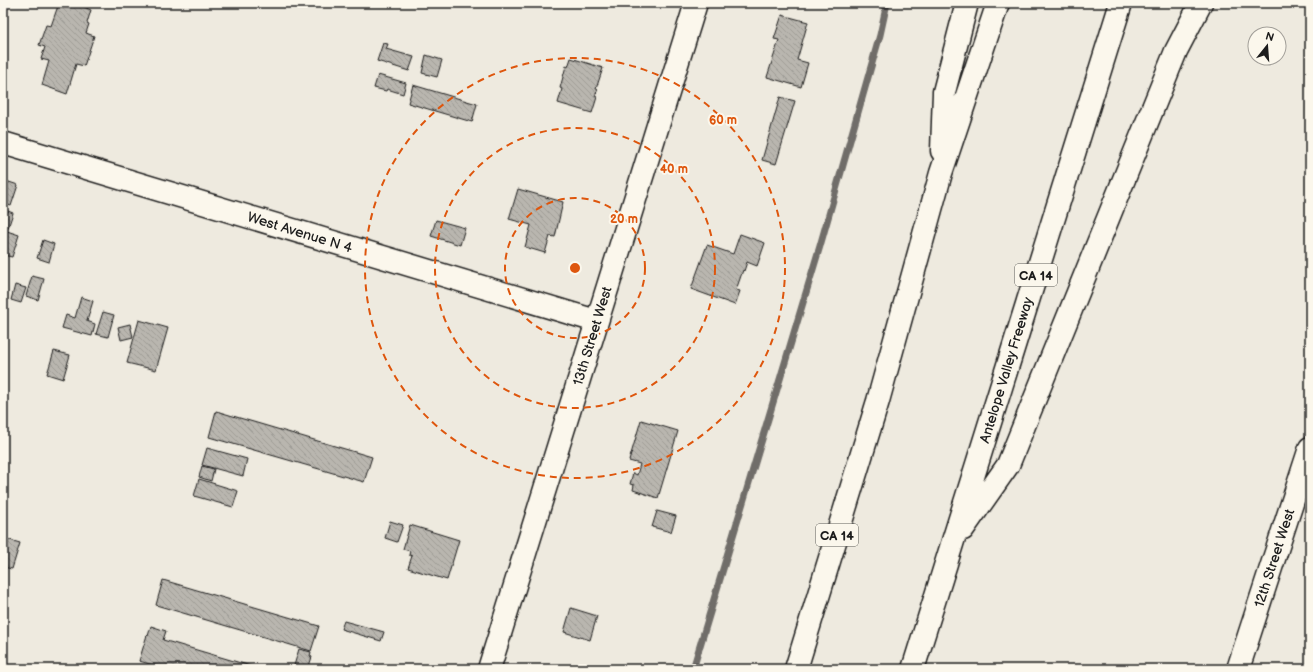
<svg xmlns="http://www.w3.org/2000/svg" width="1313" height="672" font-family="'Balsamiq Sans',sans-serif">
<style>
.lines{fill:none;stroke-linecap:round;stroke-linejoin:round}
.stream{stroke:#6f6d69;stroke-width:7}
.building{fill:url(#building-back-hatch);stroke:#1c1c1c}
.minor-casing{stroke:#1c1c1c;stroke-width:25}
.highway-casing{stroke:#1c1c1c;stroke-width:25}
.minor{stroke:#fbf7ec;stroke-width:22}
.highway{stroke:#fbf7ec;stroke-width:22}
.ring{fill:none;stroke:#de560d;stroke-width:2;stroke-dasharray:7 5}
.labels{text-anchor:middle;stroke-width:4;stroke-linejoin:round;paint-order:stroke}
.shield{fill:#fbf7ec;stroke:#5f5e5a;stroke-width:1}
.shield-label{font-size:13px;font-weight:bold;fill:#1c1c1c}
.street-label{font-size:14px;fill:#1c1c1c;stroke:#fbf7ec}
.centre{fill:#de560d;stroke:#fbf7ec;stroke-width:2}
.ring-label{font-size:12px;text-anchor:middle;font-weight:bold;fill:#de560d;stroke:#fbf7ec;stroke-width:4;stroke-linejoin:round;paint-order:stroke}
</style>
<defs>
<pattern id="building-back-hatch" width="6" height="6" patternUnits="userSpaceOnUse"><rect width="6" height="6" fill="#b9b6af"/><path d="M-1 5l2 2M0 0l6 6M5-1l2 2" fill="none" stroke="#9e9c96"/></pattern>
</defs>
<rect width="100%" height="100%" fill="#eeeadf"/>
<filter id="ink" filterUnits="userSpaceOnUse"><feTurbulence type="fractalNoise" baseFrequency=".025" numOctaves="2"/><feDisplacementMap in="SourceGraphic" scale="8" xChannelSelector="R" yChannelSelector="G"/><feConvolveMatrix kernelMatrix="1 2 1 2 8 2 1 2 1" color-interpolation-filters="sRGB"/></filter>
<g filter="url(#ink)">
<g class="lines">
<!-- stream -->
<path class="stream" d="M693 669 820 246 880 35 887 3"/>
</g>
<!-- building -->
<path class="building" d="M59 3H75L84 6V7L91 10 87 23 89 24 86 33 94 36 84 66 76 64 67 94 42 85 49 61 41 59 45 47 39 45 46 25 51 26Z
M782 15 808 22 797 60 808 63 801 87 767 77 779 40 774 39Z
M383 43 388 44 386 49 414 57 409 71 377 61Z
M426 55 442 60 437 77 422 73Z
M571 58 603 68 596 89H598L595 96 597 97 592 113 558 103 562 89 560 88 566 66 568 67Z
M378 75 406 83 403 94 387 89 386 91 374 88Z
M413 85 477 104 472 122 408 103Z
M780 97 795 101 776 164 762 160Z
M3 180 18 185 11 206 3 203Z
M518 189 563 202 555 237 550 236 545 253 525 247 531 225 509 219Z
M3 209 13 213 7 231 19 235 12 257 3 255Z
M436 220 465 228 460 245 431 236Z
M740 234 765 243 757 266 747 262 744 271 743 270 736 290 740 291 735 305 691 289 707 245 733 254Z
M43 240 54 244 49 262 37 258Z
M32 276 44 279 38 300 26 296Z
M15 285 26 288 21 303 11 300Z
M81 297 93 301 87 321 95 324 92 336 62 328 66 315 75 318Z
M103 312 114 315 108 337 96 334Z
M139 320 168 328 156 370 127 363Z
M130 324 133 337 121 340 118 327Z
M54 351 70 355 63 379 47 374Z
M216 411 372 457 364 482 209 437Z
M641 420 678 431 658 498 633 490 634 485 630 484 633 473 637 475 640 464 629 461Z
M207 448 247 459 243 476 202 465Z
M202 466 214 469 211 481 199 477Z
M199 479 238 491 233 507 194 496Z
M657 511 676 516 671 532 652 527Z
M390 521 403 525 397 542 385 538Z
M410 525 459 540 447 580 408 568 412 556 409 555 410 551 403 549Z
M3 538 20 543 12 569 3 567Z
M163 580 319 626 311 651 156 605Z
M571 608 597 616 590 640 564 632Z
M344 621 384 632 381 641 341 629Z
M151 626 166 631 163 640 261 669H168L139 661 147 635 148 636Z
M299 649 311 652 310 656 312 657 308 669H293Z"/>
<g class="lines">
<defs>
<path id="minor" d="M3 143 596 321
M489 669 696 3
M1238 669 1310 448"/>
<path id="highway" d="M942 151 944 92 967 3
M963 529 1008 465 1176 51 1201 3
M796 669 878 401 941 173 998 3
M913 669 1121 3"/>
</defs>
<!-- minor casing -->
<use href="#minor" class="minor-casing"/>
<!-- highway casing -->
<use href="#highway" class="highway-casing"/>
<!-- minor -->
<use href="#minor" class="minor"/>
<!-- highway -->
<use href="#highway" class="highway"/>
</g>
</g>
<!-- distance rings -->
<g class="ring">
<circle cx="575" cy="268" r="70"/>
<circle cx="575" cy="268" r="140"/>
<circle cx="575" cy="268" r="210"/>
</g>
<g class="labels">
<!-- shield labels -->
<g class="shield">
<rect x="1015" y="264" width="42" height="22" rx="3"/>
<rect x="816" y="524" width="42" height="22" rx="3"/>
</g>
<g class="shield-label">
<text x="1036" y="280">CA 14</text>
<text x="837" y="540">CA 14</text>
</g>
<!-- street labels -->
<g class="street-label">
<text transform="translate(300 232) rotate(17)" y="5">West Avenue N 4</text>
<text transform="translate(592 336) rotate(-73)" y="5">13th Street West</text>
<text transform="translate(1006 370) rotate(-73)" y="5">Antelope Valley Freeway</text>
<text transform="translate(1274 558) rotate(-72)" y="5">12th Street West</text>
</g>
</g>
<circle cx="575" cy="268" r="6" class="centre"/>
<g class="ring-label">
<text x="723" y="124">60 m</text>
<text x="674" y="173">40 m</text>
<text x="624" y="223">20 m</text>
</g>
<!-- margin -->
<rect width="1313" height="672" fill="none" stroke="#fbf7ec" stroke-width="16"/>
<rect x="8" y="8" width="1297" height="656" fill="none" stroke="#1c1c1c" stroke-width="1.5" filter="url(#ink)"/>
<!-- north arrow -->
<g transform="translate(1267 46) rotate(17)"><circle r="19" fill="#fbf7ec" stroke="#a29f99"/>
<path d="M0-3L7 15L0 10L-7 15Z" fill="#1c1c1c"/>
<text y="-6" font-size="11" font-weight="bold" text-anchor="middle" fill="#1c1c1c">N</text>
</g>
</svg>
